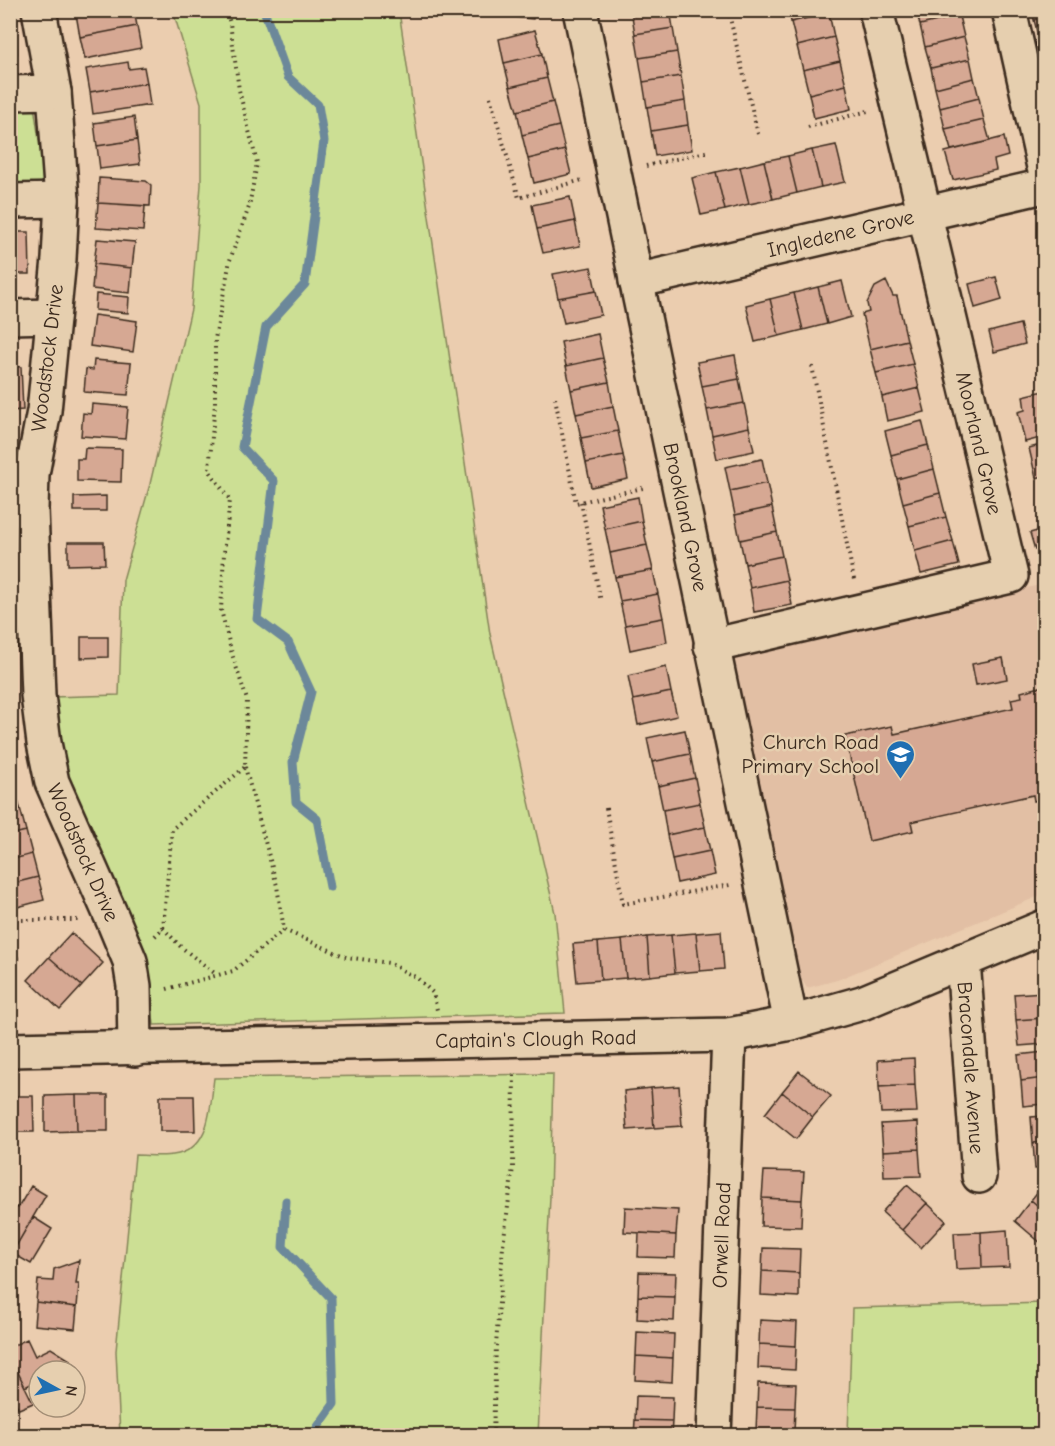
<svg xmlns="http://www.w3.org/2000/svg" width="1055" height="1446" font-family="'Comic Neue',sans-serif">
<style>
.built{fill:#e2bfa4}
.green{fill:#ccdf94;stroke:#848459;stroke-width:1.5}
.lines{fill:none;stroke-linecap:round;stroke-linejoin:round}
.stream{stroke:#6c889a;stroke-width:9}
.building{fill:#d6a893;stroke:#3b2a1e;stroke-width:1.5}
.minor-casing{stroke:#3b2a1e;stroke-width:38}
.path{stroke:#3b2a1e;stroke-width:4;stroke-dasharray:1.5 4.5;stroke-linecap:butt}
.minor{stroke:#e6cfaf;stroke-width:33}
.labels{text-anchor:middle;stroke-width:5;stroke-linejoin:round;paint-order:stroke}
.street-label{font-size:21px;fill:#3b2a1e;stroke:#e6cfaf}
.poi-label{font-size:21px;fill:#3b2a1e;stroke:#e6cfaf;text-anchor:end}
</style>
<rect width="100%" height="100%" fill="#ebcdaf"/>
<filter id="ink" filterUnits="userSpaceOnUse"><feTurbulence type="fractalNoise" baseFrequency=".0167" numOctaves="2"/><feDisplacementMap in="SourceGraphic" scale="12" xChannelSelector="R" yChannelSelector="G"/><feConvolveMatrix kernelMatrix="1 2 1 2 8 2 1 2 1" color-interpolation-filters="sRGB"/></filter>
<g filter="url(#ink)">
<!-- built -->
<path class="built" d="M1044 584V894L837 980 807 988 795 970 733 664 735 657Z"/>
<!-- green -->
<path class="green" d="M173 11H399L490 634 555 913 565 1013 154 1025 148 968 62 764 51 697 119 695 123 580 150 484 191 309 201 185V103Z
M34 106 45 181 40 190 11 189 10 107Z
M553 1074 550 1197 538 1435H120L116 1351 135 1155C147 1155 161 1157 173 1155 211 1150 210 1108 214 1078Z
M1044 1303V1435H848L852 1308Z"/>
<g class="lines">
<!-- stream -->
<path class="stream" d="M264 10 288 77 318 105 324 141 305 284 266 327 242 447 274 481 257 619 288 642 311 692 293 762 296 802 317 819 330 887
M286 1201 283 1247 331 1298 334 1404 317 1428V1436"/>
</g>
<!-- building -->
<path class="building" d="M93 10H119V13L134 10 137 26 80 37 76 14Z
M495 10H534L533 19 495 15Z
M631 10H670L673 28 635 34Z
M789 10H828L829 13 791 22Z
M916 10H957L959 16 920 25Z
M1032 10H1044V17L1034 20Z
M10 13H15L17 54H10Z
M829 13 834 37 797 46 791 22Z
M959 16 964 37 925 47 920 25Z
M1044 17V29L1037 31 1034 20Z
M137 26 141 48 85 59 80 37Z
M673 28 677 52 639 58 635 34Z
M535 30 542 54 504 63 499 39Z
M834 37 840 61 803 70 797 46Z
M964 37 970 59 931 68 925 47Z
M677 52 681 76 643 82 639 58Z
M542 54 547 78 510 87 504 63Z
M970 59 974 78 935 88 931 68Z
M840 61 846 85 809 94 803 70Z
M128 62 129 69 144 67 147 83 90 92 86 69Z
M681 76 685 101 647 107 643 82Z
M547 78 553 102 517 111 510 87Z
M974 78 979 98 940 108 935 88Z
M147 83 150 105 93 114 90 92Z
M846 85 851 109 814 118 809 94Z
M979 98 984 120 945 129 940 108Z
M685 101 688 125 651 131 647 107Z
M553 102 559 126 522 135 517 111Z
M134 117 137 140 97 146 94 123Z
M984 120 990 141 951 150 945 129Z
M688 125 692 150 655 156 651 131Z
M559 126 565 150 528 159 522 135Z
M1004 137 1008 156 994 160 996 170 953 180 945 152Z
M137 140 140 164 100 169 97 146Z
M836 145 845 182 821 187 812 150Z
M565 150 571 174 534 183 528 159Z
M812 150 821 187 797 193 788 156Z
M788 156 797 193 773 199 764 161Z
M764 161 773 199 749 204 740 167Z
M740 167 749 204 725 210 716 172Z
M716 172 725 210 701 215 692 178Z
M99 178 146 181 151 185 150 206 98 203Z
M570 197 575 221 537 229 532 205Z
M98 203 145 206 143 231 96 228Z
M575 221 580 246 543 253 537 229Z
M10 232H29L30 274H10Z
M97 239 135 242 132 268 94 264Z
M94 264 132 268 130 293 92 289Z
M591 267 596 291 558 298 553 274Z
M996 277 1002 300 975 308 969 284Z
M842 281 851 317 827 324 818 287Z
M886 281 893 296H897L907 340 870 349 862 314 869 312 867 303 875 287Z
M818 287 827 324 803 330 794 293Z
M596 291 601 315 564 323 558 298Z
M794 293 803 330 779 336 770 299Z
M96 294 129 297 128 313 95 310Z
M770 299 779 336 755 342 746 305Z
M94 315 137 321 133 352 90 346Z
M1020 324 1025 344 994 352 989 332Z
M598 334 603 358 566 366 561 342Z
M907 340 913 364 876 373 870 349Z
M735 355 739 379 702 386 697 362Z
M603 358 609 382 571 390 566 366Z
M94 360 131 363 128 395 84 392 86 369 93 370Z
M913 364 919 388 882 397 876 373Z
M10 366 21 367 23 410 10 411Z
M739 379 744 403 707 410 702 386Z
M609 382 613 406 576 414 571 390Z
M919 388 925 412 887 421 882 397Z
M1044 391V437L1025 442 1018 412 1025 410 1023 396Z
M744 403 749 427 712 435 707 410Z
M92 404 128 407 125 439 81 436 83 413 91 414Z
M613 406 618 431 581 438 576 414Z
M922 421 928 445 891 455 885 431Z
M749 427 754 451 717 459 712 435Z
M618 431 623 455 586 463 581 438Z
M1044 444V482L1043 476 1036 478 1029 448Z
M928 445 934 469 897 479 891 455Z
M85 448 122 449 121 482 77 481V459H84Z
M623 455 628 479 591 487 586 463Z
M762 459 767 483 730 491 725 467Z
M934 469 940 493 903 503 897 479Z
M767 483 772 507 735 515 730 491Z
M940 493 946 517 909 526 903 503Z
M106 496V511H74V497Z
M638 497 642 521 605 529 600 505Z
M772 507 777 532 740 540 735 515Z
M946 517 953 541 915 551 909 526Z
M642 521 647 545 610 553 605 529Z
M1044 529V548L1035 550 1030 533Z
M777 532 782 556 745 564 740 540Z
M953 541 959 565 921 574 915 551Z
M68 542H104L105 564 68 565Z
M647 545 653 570 615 577 610 553Z
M782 556 787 580 750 588 745 564Z
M653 570 658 594 620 601 615 577Z
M787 580 792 605 754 612 750 588Z
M658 594 663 618 625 625 620 601Z
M663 618 667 642 630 650 625 625Z
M81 637H108V657L81 658Z
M1003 658 1007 679 976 685 972 664Z
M666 667 671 692 633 700 628 676Z
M1044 686V799L1034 801 1033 795 911 822 913 831 869 841 845 736 892 726 894 734 1013 708 1011 699 1022 697 1021 692Z
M671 692 677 716 638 725 633 700Z
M685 730 690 754 652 762 647 738Z
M690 754 695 778 658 786 652 762Z
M695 778 700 803 663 810 658 786Z
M14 785 20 808 10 811V786Z
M700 803 705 827 667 835 663 810Z
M20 808 26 831 10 835V811Z
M705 827 710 851 672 859 667 835Z
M26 831 32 854 10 860V835Z
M710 851 715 875 677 883 672 859Z
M32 854 38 877 10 884V860Z
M38 877 44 900 10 909V884Z
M721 931 724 969 700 971 696 933Z
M71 933 103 963 82 986 49 957Z
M696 933 700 971 675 973 671 935Z
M671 935 675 973 650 976 647 937Z
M647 937 650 976 626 978 622 940Z
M622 940 626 978 601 980 598 942Z
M598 942 601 980 577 982 573 944Z
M18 957V1002H10V958Z
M49 957 82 986 60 1010 28 980Z
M1044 992V1018L1016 1020 1014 994Z
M1044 1018V1044L1019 1046 1016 1020Z
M1044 1052V1078L1021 1081 1018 1055Z
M914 1058 915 1085 879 1087 878 1060Z
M799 1071 831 1096 813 1117 782 1092Z
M1044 1078V1104L1023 1106 1021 1081Z
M915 1085 917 1112 881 1113 879 1087Z
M679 1086 682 1126 654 1128 651 1088Z
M651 1088 654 1128 627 1130 624 1091Z
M782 1092 813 1117 796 1139 765 1114Z
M76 1095H108V1131H77Z
M76 1095 77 1131 45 1132V1096Z
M10 1096H33L34 1132H10Z
M160 1096H194L195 1131H160Z
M1044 1116V1142L1033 1143 1031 1117Z
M918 1122 919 1149 883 1151 881 1124Z
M1044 1142V1168L1035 1169 1033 1143Z
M919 1149 921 1176 884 1177 883 1151Z
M764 1171 804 1172 802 1200 762 1198Z
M1044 1184V1211L1031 1200Z
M907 1185 927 1203 902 1230 882 1212Z
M31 1186 46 1195 12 1253 10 1252V1204L18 1208Z
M762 1198 802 1200 801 1227 761 1226Z
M1031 1200 1044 1211V1242L1042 1244 1015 1221Z
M927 1203 946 1221 921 1248 902 1230Z
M625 1207 678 1210 676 1235 624 1232Z
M33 1217 52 1229 31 1264 12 1253Z
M1007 1230 1009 1267 982 1268 981 1232Z
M981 1232 982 1268 956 1269 954 1233Z
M639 1233 676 1235 675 1258 638 1257Z
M763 1248 800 1249 799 1273 762 1271Z
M79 1260 76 1284H79L77 1307 36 1302 38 1280 53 1281 54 1269Z
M762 1271 799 1273V1297L761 1295Z
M639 1272 676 1273 675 1297 638 1296Z
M638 1296 675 1297 674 1321 637 1319Z
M36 1302 77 1307 75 1329 34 1325Z
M760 1320 797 1322 796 1346 759 1344Z
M637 1332 674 1334 673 1358 636 1356Z
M27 1339 35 1356 51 1348 70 1360V1366L58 1371H39V1380L25 1387 10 1356V1347Z
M759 1344 796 1346 795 1370 758 1368Z
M10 1356 33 1403 19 1409 10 1393Z
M636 1356 673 1358 672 1382 635 1380Z
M758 1383 796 1384 795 1408 757 1407Z
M636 1396 673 1397 672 1421 635 1420Z
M757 1407 795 1408 794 1432 756 1431Z
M635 1420 672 1421 671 1436H634Z"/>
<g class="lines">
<defs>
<g id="minor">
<path id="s1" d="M39 10 54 92 62 200 59 259 44 411 32 474 31 509 38 695 44 743 52 782 113 920 130 961 134 986 135 1049"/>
<path id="s2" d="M580 10 791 1023"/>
<path d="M1009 10 1044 167"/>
<path d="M10 93 54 92"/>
<path d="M10 201 62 200"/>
<path id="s3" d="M636 281 1044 186"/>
<path d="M10 317 53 316"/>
<path d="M711 646 1011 576 876 10"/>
<path id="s4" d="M963 960 979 1176"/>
<path id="s5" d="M10 1050 729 1035 791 1023 862 1003 1044 927"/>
<path id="s6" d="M714 1436 729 1035"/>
</g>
</defs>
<!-- minor casing -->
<use href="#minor" class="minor-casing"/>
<!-- path -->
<path class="path" d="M728 10 758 134
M490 97 519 198 582 180
M808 127 868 111
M646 166 710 151
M812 366 854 580
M555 398 576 503 647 487
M581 502 601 602
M245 767 277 886 284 930 346 957 389 963 417 978 433 993 437 1010
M606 808 623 904 730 885
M10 920H79
M163 928 181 947 217 975
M155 936 163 928 172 829 245 767 247 700 232 654 221 610 224 553 230 500 209 470 215 403V339L230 260 249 207 257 163 239 90 230 23 226 10
M167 989 233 971 284 930
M493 1436 496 1346 503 1246 513 1167 514 1071"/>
<!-- minor -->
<use href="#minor" class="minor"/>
</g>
</g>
<!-- icons -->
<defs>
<symbol id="school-pin" viewBox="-11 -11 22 30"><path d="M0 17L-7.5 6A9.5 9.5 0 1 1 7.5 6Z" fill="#1f6fb2" stroke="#e6cfaf"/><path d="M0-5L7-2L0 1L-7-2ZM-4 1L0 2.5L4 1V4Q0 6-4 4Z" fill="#fff"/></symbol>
</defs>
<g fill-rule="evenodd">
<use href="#school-pin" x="884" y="738" width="33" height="45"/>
</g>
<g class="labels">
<!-- street labels -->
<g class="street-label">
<text dy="7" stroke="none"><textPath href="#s3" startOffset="210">Ingledene Grove</textPath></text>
<text transform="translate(47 358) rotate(-83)" y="7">Woodstock Drive</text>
<text transform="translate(979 443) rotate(77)" y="7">Moorland Grove</text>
<text dy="7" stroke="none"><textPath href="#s2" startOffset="518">Brookland Grove</textPath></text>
<text dy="7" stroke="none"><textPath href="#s1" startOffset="854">Woodstock Drive</textPath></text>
<text dy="7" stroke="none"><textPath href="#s5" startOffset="526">Captain's Clough Road</textPath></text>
<text dy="7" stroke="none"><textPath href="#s4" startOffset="108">Bracondale Avenue</textPath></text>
<text dy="7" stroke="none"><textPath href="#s6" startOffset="201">Orwell Road</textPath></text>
</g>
<!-- poi labels -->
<g class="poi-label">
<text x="879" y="749">Church Road<tspan x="879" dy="24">Primary School</tspan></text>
</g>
</g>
<!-- margin -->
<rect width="1055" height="1446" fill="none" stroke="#e6cfaf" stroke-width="36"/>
<rect x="18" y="18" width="1019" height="1410" fill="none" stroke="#3b2a1e" stroke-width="2" filter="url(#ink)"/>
<!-- north arrow -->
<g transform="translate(57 1389) rotate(98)"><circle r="28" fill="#e6cfaf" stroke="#a28d75" stroke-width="1.5"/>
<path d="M0-4.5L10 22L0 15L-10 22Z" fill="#1f6fb2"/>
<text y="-9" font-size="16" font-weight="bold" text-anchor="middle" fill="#3b2a1e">N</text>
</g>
</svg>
